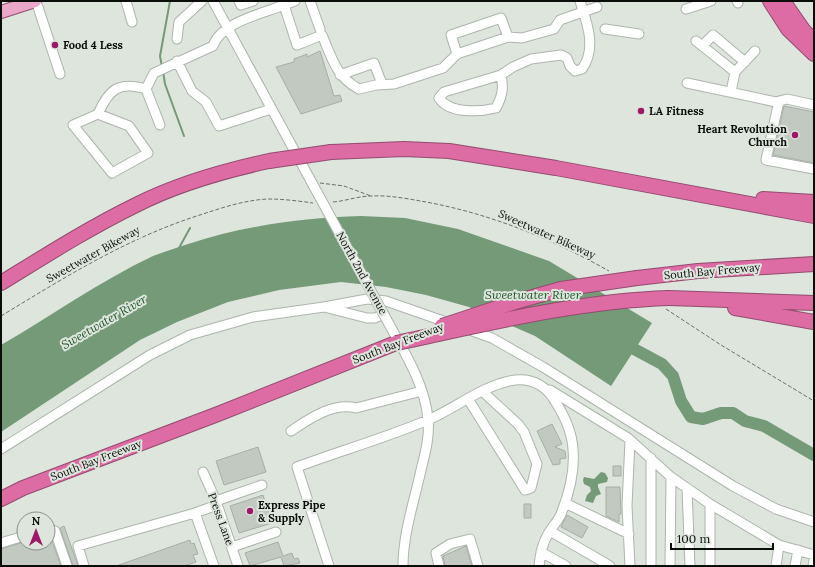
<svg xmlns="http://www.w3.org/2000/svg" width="815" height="567" font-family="Lora,serif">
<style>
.water{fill:#759a78}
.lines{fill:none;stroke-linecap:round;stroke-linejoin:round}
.stream{stroke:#759a78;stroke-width:2}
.river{stroke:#759a78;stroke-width:12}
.building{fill:#c1c9c1;stroke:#a6aea7}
.minor-casing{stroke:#adb5ad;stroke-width:11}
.major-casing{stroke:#934b6e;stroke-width:14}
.highway-casing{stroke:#934b6e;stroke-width:16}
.path{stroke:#6a6f6a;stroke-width:1;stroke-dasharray:4 2;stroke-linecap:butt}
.minor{stroke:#fff;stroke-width:9}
.major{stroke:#eba7c8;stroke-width:12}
.highway{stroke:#dd6ca4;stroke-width:14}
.minor-bridge-casing{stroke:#adb5ad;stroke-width:11;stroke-linecap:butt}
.highway-bridge-casing{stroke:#934b6e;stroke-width:16;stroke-linecap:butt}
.minor-bridge{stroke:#fff;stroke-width:9}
.highway-bridge{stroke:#dd6ca4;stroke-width:14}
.poi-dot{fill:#9e1868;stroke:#dde5dd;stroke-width:1.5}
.labels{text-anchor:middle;stroke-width:4;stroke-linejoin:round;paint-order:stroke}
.poi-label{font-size:11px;font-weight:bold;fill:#0a0d0a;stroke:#dde5dd;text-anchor:start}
.street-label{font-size:11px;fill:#0a0d0a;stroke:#dde5dd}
.water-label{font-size:12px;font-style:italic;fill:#1f5628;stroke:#dde5dd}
</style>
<rect width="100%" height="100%" fill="#dde5dd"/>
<!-- water -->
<path class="water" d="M361 216 405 218 458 229 549 261 652 323 611 386 535 336 469 307 426 295 386 287 341 282 279 290 228 302 177 322 140 340 1 432V345C51 316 100 281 153 256 163 252 174 249 185 245 242 226 300 218 361 216Z
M601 472 605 473 608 478 607 482 598 484V487L601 494 596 496 593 503 585 501 587 495 591 491 590 487 584 484 583 480 584 477 594 479Z"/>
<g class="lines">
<!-- stream -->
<path class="stream" d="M162 67 160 56 170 1
M163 71 165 84 184 136
M179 248 190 228"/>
<!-- river -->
<path class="river" d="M621 342 662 364 673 376 681 401 691 417 703 419 721 413H733L745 421 764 426 814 455"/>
</g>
<!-- building -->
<path class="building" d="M320 51 334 96 340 95 342 101 301 114 276 67 294 62V59L307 54V57Z
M784 106 814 112V163L773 155Z
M552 424 562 444 555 447 565 451 566 458 560 459V464L553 465 537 431Z
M258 447 266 472 224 485 216 461Z
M613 466H621V476H613Z
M606 487H620L621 514H619V522L606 516Z
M263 495 272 523 239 533 230 506Z
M524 504H531V518H524Z
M567 515 588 527 582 538 561 527Z
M64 526 78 566H73L60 528Z
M48 535 50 536 61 566H1V549L24 542 48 543Z
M190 540 191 544 194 543 198 554 193 555 196 562 184 566H116Z
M278 542 283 556 292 553 294 559 298 558 300 563 284 566 281 557 250 566 245 553Z
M466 546 472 566H445L443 556Z"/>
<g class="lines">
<defs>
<path id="minor" d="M36 1 60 74
M126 1 132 22
M213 1 312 183
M239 1 241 5 253 1
M310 1 320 29
M737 1 738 3
M284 5 295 1
M686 9 711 1
M605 29 639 34
M177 39 179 22 202 1
M696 41 735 72
M702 46 713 35 745 62
M457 54 451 35 501 18 508 37
M177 61 192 91 206 102 219 126 271 109
M340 75 374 63 382 84
M501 75C504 88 502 97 496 108 480 112 449 114 439 98L444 92 501 75 513 67 531 59 561 55 567 58 570 66 575 71 582 69C597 48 587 23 580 1
M687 83 776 102 787 99 814 105
M731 92 735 72 755 51
M779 101 766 160 814 169
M98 114 129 126 148 153 112 173 73 125 98 114C109 89 119 81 146 89
M160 125 146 89 154 73 213 46C221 22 262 14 284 5L297 45 322 35C332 58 336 77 359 89L376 85 394 84 443 68 457 54 508 37 522 38 554 29 560 20 597 7
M324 307 367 299 386 301 449 323
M389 324C405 353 425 385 428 419 430 436 425 454 421 470 414 502 403 534 403 566
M467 329 492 338 543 367 733 486 776 509 814 522
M550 390 628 438 671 477 710 504 779 545 814 555
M468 399 525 490 531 488 537 464 524 432 518 424 482 391
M291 431C309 419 333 402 356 408L422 391
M1 449 150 355 190 335 253 317 324 307 367 318H375L384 314
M651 458V566
M203 472 216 501 238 566
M687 488 690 566
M216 501 262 485
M565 503 629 534
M48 529 55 531 67 566
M550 531 610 566
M1 543 24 536
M232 547 276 532
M541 552 566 566
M84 566 78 546 195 513
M214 566 195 513 217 505
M329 566 297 467C340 451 385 438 428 420 465 405 524 350 555 401 564 415 572 433 573 449 575 471 569 494 561 514 558 521 552 527 548 534 542 544 540 555 539 566
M439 566 436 553 450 544 470 539 478 566
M630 566 627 506 630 440
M670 566 671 477
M710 566V504
M776 566 779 545
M795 566 798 550
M813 566 814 561"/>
<path id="major" d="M1 12 35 1"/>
<path id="highway" d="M770 1 788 29 814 54
M783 1 804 31 814 41
M331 152 404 149 449 151 556 168 814 216
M763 199 814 202
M637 278 698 271 814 264
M1 283C45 256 89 228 136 205 177 184 223 171 269 161
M669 298 814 303
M735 308 814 322
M1 499 23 488 218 414 396 343"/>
</defs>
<!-- minor casing -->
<use href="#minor" class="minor-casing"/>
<!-- major casing -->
<use href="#major" class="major-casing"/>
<!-- highway casing -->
<use href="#highway" class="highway-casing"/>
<!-- path -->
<path class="path" d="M320 183 344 186 371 196
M333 202C346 201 358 196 372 196 390 195 409 199 426 202 491 214 552 239 609 271
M666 309 721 345 814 401
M1 316C67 276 129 237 203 214 224 207 246 200 268 199 283 199 299 201 313 203"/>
<!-- minor -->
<use href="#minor" class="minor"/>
<!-- major -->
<use href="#major" class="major"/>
<!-- highway -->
<use href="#highway" class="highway"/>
<defs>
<path id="minor-bridge" d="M312 183 389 324"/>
<path id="highway-bridge" d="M269 161 331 152
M442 326 515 302 561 289 637 278
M396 343C486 324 577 301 669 298"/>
</defs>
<!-- minor-bridge casing -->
<use href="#minor-bridge" class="minor-bridge-casing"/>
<!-- highway-bridge casing -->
<use href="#highway-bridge" class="highway-bridge-casing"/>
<!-- minor-bridge -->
<use href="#minor-bridge" class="minor-bridge"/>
<!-- highway-bridge -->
<use href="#highway-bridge" class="highway-bridge"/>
</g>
<!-- markers -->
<g class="poi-dot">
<circle cx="55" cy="45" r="4"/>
<circle cx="641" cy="111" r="4"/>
<circle cx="795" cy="135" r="4"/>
<circle cx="250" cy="511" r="4"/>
</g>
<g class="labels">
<!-- poi labels -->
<g class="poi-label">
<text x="63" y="49">Food 4 Less</text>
<text x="649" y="115">LA Fitness</text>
<text x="787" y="133" text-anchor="end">Heart Revolution<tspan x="787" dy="13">Church</tspan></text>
<text x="258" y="509">Express Pipe<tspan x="258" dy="13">&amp; Supply</tspan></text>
</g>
<!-- street labels -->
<g class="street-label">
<text transform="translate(547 234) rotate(24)" y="4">Sweetwater Bikeway</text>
<text transform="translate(93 254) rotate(-29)" y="4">Sweetwater Bikeway</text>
<text transform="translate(712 271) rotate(-5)" y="4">South Bay Freeway</text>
<text transform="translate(362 273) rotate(61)" y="4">North 2nd Avenue</text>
<text transform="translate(398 343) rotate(-21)" y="4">South Bay Freeway</text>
<text transform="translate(96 460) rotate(-21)" y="4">South Bay Freeway</text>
<text transform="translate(221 519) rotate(70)" y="4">Press Lane</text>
</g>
<!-- water labels -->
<g class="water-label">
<text x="533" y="299">Sweetwater River</text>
<text transform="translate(104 322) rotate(-30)" y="4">Sweetwater River</text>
</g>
</g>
<!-- border -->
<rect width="815" height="567" fill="none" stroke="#0a0d0a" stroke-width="4"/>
<!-- north arrow -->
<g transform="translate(36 531)"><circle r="19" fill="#dde5dd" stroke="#898f89"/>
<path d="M0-3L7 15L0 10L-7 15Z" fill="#9e1868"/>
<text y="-6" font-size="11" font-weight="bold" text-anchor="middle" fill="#0a0d0a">N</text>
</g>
<!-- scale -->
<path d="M671 543v6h102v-6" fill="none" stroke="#0a0d0a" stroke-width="2"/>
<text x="677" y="543" font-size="12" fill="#0a0d0a" stroke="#dde5dd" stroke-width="3" paint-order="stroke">100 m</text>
</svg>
